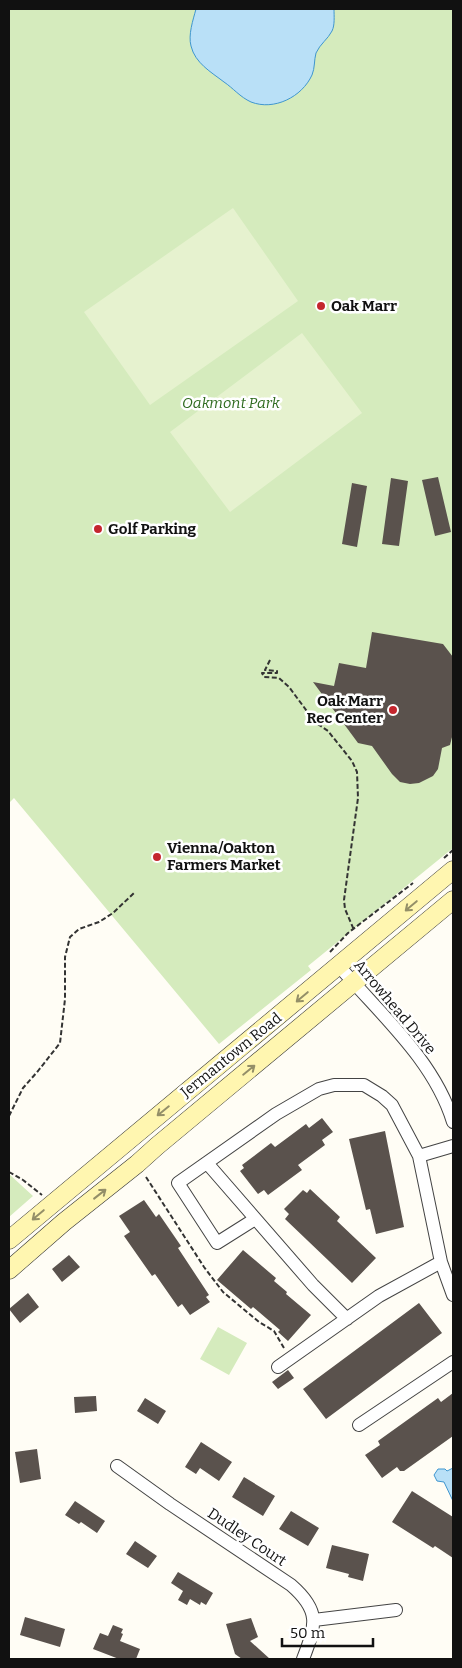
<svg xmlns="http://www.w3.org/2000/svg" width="462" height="1668" font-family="Bitter,serif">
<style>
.green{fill:#d5ebbd}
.pitch{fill:#e6f2cf}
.water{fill:#b9e0f7;stroke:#3f96cf}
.building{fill:#5a524d}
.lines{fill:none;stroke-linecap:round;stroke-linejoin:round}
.minor-casing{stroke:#444;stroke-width:14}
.secondary-casing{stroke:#333;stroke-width:19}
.path{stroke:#333;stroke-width:2;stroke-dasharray:5 2.5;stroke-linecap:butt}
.minor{stroke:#fff;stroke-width:12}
.secondary{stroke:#fff6b0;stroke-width:18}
.oneway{stroke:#948f68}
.poi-dot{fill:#c4262e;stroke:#fff;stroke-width:2}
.labels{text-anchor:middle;stroke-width:5;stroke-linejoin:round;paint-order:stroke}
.poi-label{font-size:15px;font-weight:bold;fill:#111;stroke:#fff;text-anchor:start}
.park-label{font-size:15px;font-style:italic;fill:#2f6b1f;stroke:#fff}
.street-label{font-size:15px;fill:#111;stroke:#fff}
</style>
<rect width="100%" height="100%" fill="#fffdf5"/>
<!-- green -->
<path class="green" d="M9 9H453V848L308 966 311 970 219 1044 14 798 9 803Z
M9 1174 33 1196 9 1217Z
M218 1327 247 1343 229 1375 200 1359Z"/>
<!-- pitch -->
<path class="pitch" d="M233 208 298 301 150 405 84 312Z
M302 333 362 413 230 512 170 432Z"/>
<!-- water -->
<path class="water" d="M196 9H334C334 16 335 25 332 31 328 39 320 44 316 53 314 60 315 68 312 75 302 97 274 111 251 102 240 97 233 88 224 82 211 72 195 63 191 46 188 35 193 20 196 9Z
M453 1468V1501L444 1482 437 1481 434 1475 438 1469H445L447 1471Z"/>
<!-- building -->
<path class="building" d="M438 477 451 532 435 536 422 480Z
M391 478 408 481 399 546 382 544Z
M352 483 367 486 357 547 342 544Z
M372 632 443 644 453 657V733L450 745 442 748 438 769 433 776 419 783 410 784 400 782 392 774 372 746 358 743 313 682 334 686 339 663 366 668Z
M322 1118 333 1132 322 1140 325 1145 298 1165 302 1170 268 1195 264 1190 258 1194 240 1171 244 1168 242 1165 271 1143 275 1147 306 1124 309 1128Z
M385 1131 404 1227 376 1234 370 1209 366 1210 349 1139Z
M310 1189 340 1217 337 1221 376 1258 352 1283 285 1219 289 1214 284 1209 303 1190 307 1193Z
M144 1200 156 1217 159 1214 181 1246 178 1248 209 1295 206 1297 210 1302 190 1315 182 1304 178 1307 155 1274 152 1276 124 1236 130 1232 119 1216Z
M243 1250 276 1278 274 1281 287 1292 286 1294 311 1315 288 1341 278 1332 280 1330 253 1307 251 1309 217 1280Z
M69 1255 80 1267 62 1282 52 1269Z
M28 1293 39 1307 20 1323 9 1309Z
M419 1303 442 1333 326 1419 303 1389Z
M288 1370 294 1378 278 1389 272 1382Z
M453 1393V1436L404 1471H400L397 1467 382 1478 365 1455 380 1445 378 1441 438 1398 441 1402Z
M96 1396 97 1411 75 1413 74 1397Z
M145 1398 166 1411 158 1424 137 1411Z
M201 1442 232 1462 219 1481 200 1468 196 1474 185 1467Z
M37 1449 41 1479 20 1483 15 1452Z
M244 1477 275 1496 263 1516 232 1497Z
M412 1491 453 1517V1558L435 1546 433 1548 392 1522Z
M75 1501 105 1521 97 1533 81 1522 79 1524 65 1515Z
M291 1511 319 1528 308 1546 279 1529Z
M135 1541 157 1556 148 1568 126 1554Z
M332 1545 369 1554 363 1581 348 1577 349 1574 326 1568Z
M178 1572 213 1593 206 1605 201 1602 200 1605 190 1599 187 1605 178 1600 183 1591 171 1583Z
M25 1617 65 1629 60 1647 20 1635Z
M251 1618 258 1637 250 1641 270 1659H242L235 1654 226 1624Z
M113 1625 123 1629 121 1633 123 1634 120 1641 140 1649 136 1659H119L93 1649 100 1633 108 1636Z"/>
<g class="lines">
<defs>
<path id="minor" d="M339 966C380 1014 434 1060 453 1122
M419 1156 453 1146
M207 1163 313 1285 347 1319
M255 1219 217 1243 178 1183 276 1114 319 1089 334 1085H364L382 1096 392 1105 419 1156 441 1262 453 1295
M278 1367 379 1296 441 1262
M359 1425 453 1362
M117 1466 170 1504 291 1585C321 1611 316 1625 303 1659
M314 1620 396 1610"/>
<path id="secondary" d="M9 1240 453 870
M9 1270 64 1222 137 1164 157 1146 453 900"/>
</defs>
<!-- minor casing -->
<use href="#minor" class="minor-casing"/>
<!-- secondary casing -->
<use href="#secondary" class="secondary-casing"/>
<!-- path -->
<path class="path" d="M270 660 265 670 277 671V673H262L264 677 279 678 289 687 315 722 328 731 352 761 357 772 358 798 344 900 345 909 354 930
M444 858 453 850
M330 952 348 933 413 883
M9 1116 23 1088 38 1071 60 1043 65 999V957L70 937 79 929 99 922 113 913 135 892
M9 1172 23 1180 42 1195
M146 1177 204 1267 223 1292 259 1322 274 1331 284 1348"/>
<!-- minor -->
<use href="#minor" class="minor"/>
<!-- secondary -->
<use href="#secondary" class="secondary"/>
</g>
<!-- one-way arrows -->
<defs><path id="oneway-shaft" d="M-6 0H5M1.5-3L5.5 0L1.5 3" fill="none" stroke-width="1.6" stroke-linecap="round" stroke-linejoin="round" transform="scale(1.25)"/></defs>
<g class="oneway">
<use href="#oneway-shaft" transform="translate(411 906) rotate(140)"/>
<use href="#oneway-shaft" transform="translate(302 997) rotate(140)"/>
<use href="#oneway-shaft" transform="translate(249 1070) rotate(-39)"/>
<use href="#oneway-shaft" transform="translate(163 1111) rotate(141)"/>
<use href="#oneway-shaft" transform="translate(100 1194) rotate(-38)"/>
<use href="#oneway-shaft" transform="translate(38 1215) rotate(140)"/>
</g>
<!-- markers -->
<g class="poi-dot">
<circle cx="321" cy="306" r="5"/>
<circle cx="98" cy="529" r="5"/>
<circle cx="393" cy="710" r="5"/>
<circle cx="157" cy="857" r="5"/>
</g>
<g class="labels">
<!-- poi labels -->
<g class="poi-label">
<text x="331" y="311">Oak Marr</text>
<text x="108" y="534">Golf Parking</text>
<text x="383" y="706" text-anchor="end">Oak Marr<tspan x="383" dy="17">Rec Center</tspan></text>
<text x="167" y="853">Vienna/Oakton<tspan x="167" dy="17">Farmers Market</tspan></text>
</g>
<!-- park labels -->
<g class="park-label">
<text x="231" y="408">Oakmont Park</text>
</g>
<!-- street labels -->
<g class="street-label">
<text transform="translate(395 1007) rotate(50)" y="5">Arrowhead Drive</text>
<text transform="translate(231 1055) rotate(-39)" y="5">Jermantown Road</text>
<text transform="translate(247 1537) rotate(34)" y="5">Dudley Court</text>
</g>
</g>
<!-- border -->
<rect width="462" height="1668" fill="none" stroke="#111111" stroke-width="20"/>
<!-- scale -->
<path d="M282 1638v8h91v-8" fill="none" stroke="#111111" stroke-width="2.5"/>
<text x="290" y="1638" font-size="15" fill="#111111" stroke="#ffffff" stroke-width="4" paint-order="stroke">50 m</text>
</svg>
